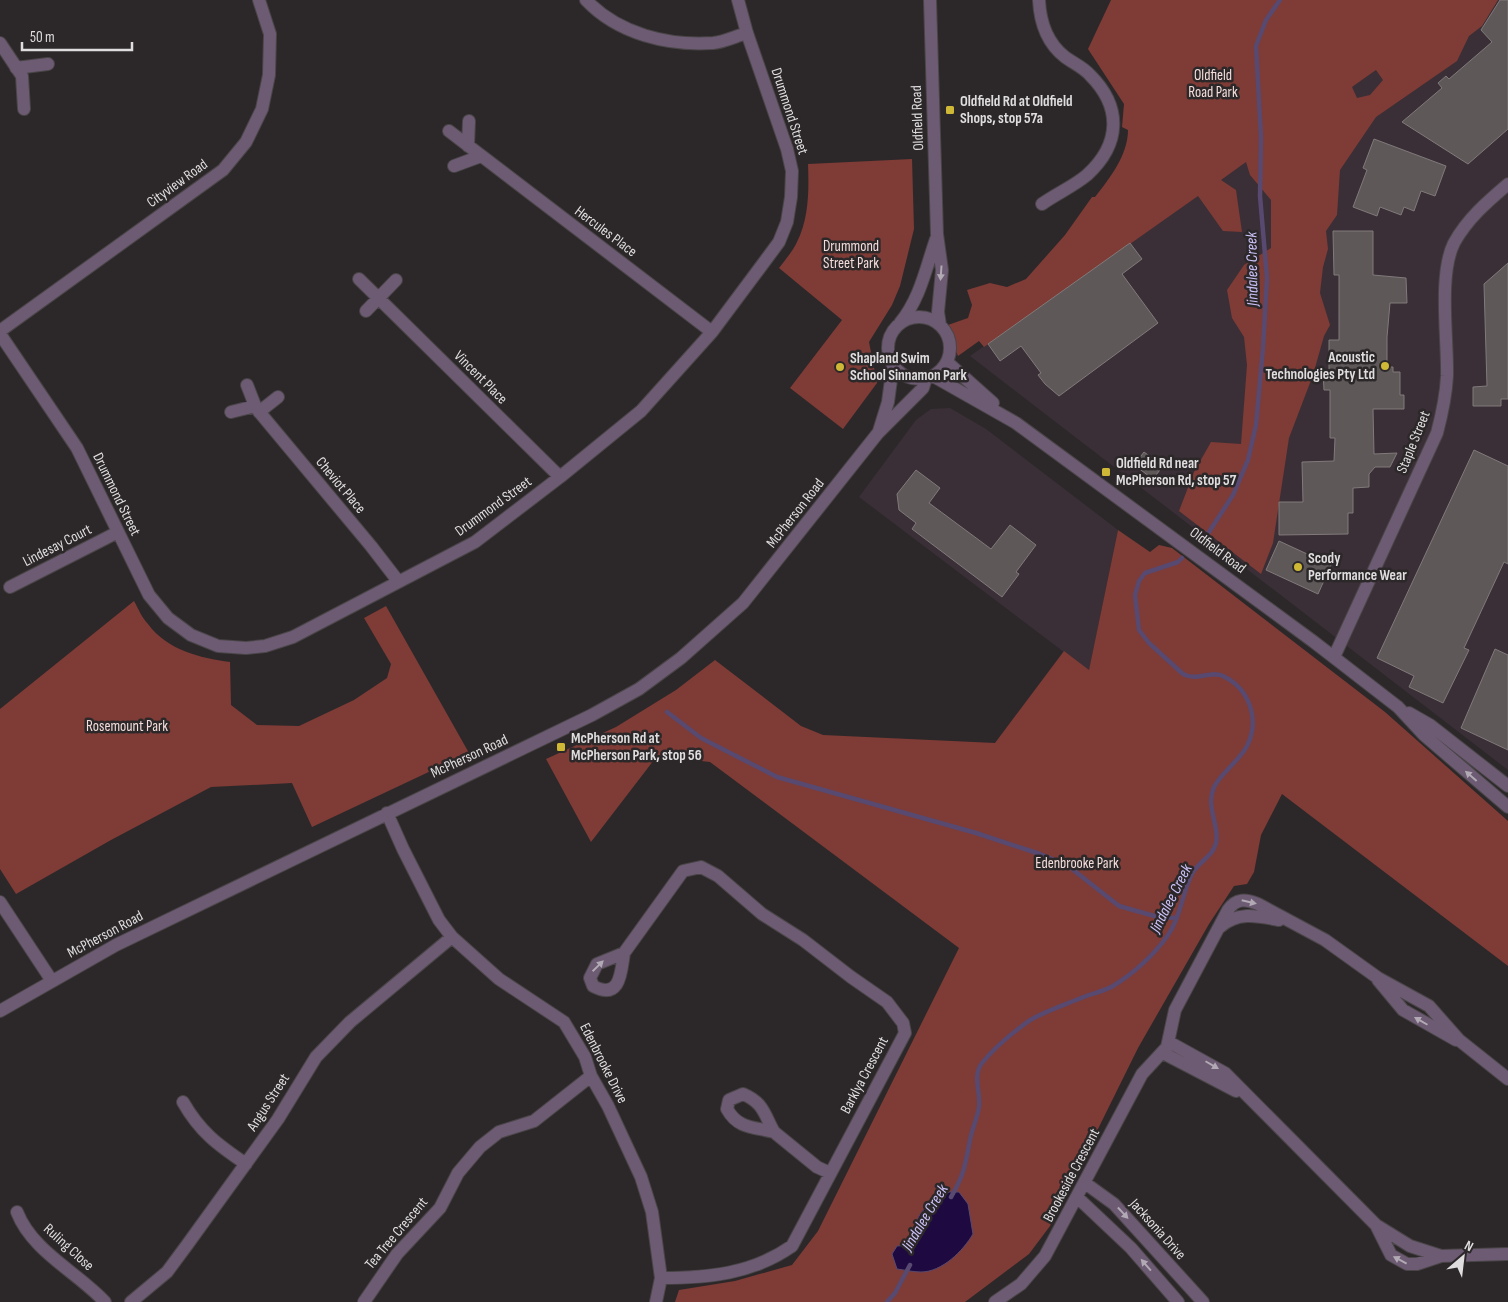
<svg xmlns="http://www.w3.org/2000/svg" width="1508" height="1302" font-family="'Sofia Sans Condensed',sans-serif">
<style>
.built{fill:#3a2f36}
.green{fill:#7f3b35;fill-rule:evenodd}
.water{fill:#1e0a41;stroke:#584970}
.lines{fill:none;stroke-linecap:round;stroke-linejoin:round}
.stream{stroke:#584970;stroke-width:4.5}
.building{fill:#5e5859;stroke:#807a7b}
.minor-casing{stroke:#494547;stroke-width:14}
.minor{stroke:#6d5b73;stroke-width:12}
.oneway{fill:#b1a9b3}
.poi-dot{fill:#d0b837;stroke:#2c282a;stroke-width:2}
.labels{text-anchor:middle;stroke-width:5;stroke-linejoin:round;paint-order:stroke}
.park-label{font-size:15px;fill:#f4ddda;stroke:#2c282a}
.poi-label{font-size:15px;font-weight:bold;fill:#dfddde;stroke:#2c282a;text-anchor:start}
.street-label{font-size:15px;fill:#dfddde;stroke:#2c282a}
.water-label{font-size:16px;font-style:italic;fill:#ccc2f9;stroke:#2c282a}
</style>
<rect width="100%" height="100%" fill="#2c282a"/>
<!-- built -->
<path class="built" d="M1475 0H1508V770L970 356Z
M950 408 986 429 1118 530 1089 671 859 497 916 420 931 409Z"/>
<!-- green -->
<path class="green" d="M1111 0H1498L1482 26 1469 36 1457 61 1376 117 1340 170 1337 215 1326 231 1328 249 1323 267 1320 293 1330 325 1324 336 1313 375 1289 438 1273 543 1261 574 1179 511 1194 472 1211 442 1241 444 1247 365 1244 337 1232 318 1227 290 1244 265 1271 248V200L1250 175 1246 162 1221 180 1236 190 1242 232 1223 231 1198 196 984 347 979 341 958 356 945 326 968 318 972 305 967 290 990 283 1007 287 1026 279 1065 235 1092 197H1095C1110 178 1128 155 1128 130L1122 127 1124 104 1088 49ZM1376 70 1383 80 1370 95 1357 98 1352 87Z
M912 159 914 229 900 286 892 305 869 342 877 383 843 429 790 388 842 320 779 268C785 260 793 251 797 242 809 218 809 190 808 164Z
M1118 530 1150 552 1159 545 1172 548 1385 712 1508 821V966L1282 794 1261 835 1254 872 1247 884 1234 886 1209 924 1138 1048 1050 1226 1029 1254 965 1302H675L679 1290 735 1281 792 1265 818 1231 959 948 710 762 657 756 591 842 546 759 616 727 676 690 715 660 801 726 823 735 995 743 1064 651 1089 670Z
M134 601C138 608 142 618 148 624 167 650 200 658 230 662L231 705 257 725 299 726 354 700 387 678 391 664 364 618 386 606 469 753 312 827 292 783 211 787 111 840 16 894 0 869V709Z"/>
<!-- water -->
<path class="water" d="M949 1192H959L968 1204 973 1234C963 1251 942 1272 921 1272 913 1272 905 1270 897 1269L892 1254 897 1246 911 1245C915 1236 915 1226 918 1218 923 1206 940 1199 949 1192Z"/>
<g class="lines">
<!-- stream -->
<path class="stream" d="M1209 532 1233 495 1248 460 1256 425 1263 348 1267 278 1260 196 1261 137 1256 46 1266 20 1280 0
M667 712 701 738 777 777 976 833 1040 854 1067 865 1119 906 1158 917 1176 918
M951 1197C965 1173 965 1165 970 1140 972 1129 977 1119 979 1107 981 1093 972 1076 982 1063 994 1048 1011 1034 1026 1023 1037 1014 1067 1004 1081 998 1092 993 1103 992 1113 986 1133 974 1155 954 1168 935 1181 917 1182 892 1193 872 1200 861 1213 856 1216 843 1220 825 1205 808 1214 787 1222 772 1239 761 1247 746 1260 720 1250 689 1223 676 1210 670 1197 682 1183 674L1149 643 1139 630 1135 595 1139 581 1145 573 1178 562 1182 558
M887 1302 895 1293 910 1265"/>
</g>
<!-- building -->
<path class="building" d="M1500 0H1508V129L1468 164 1402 122 1442 88 1438 83 1446 76 1449 79 1492 42 1481 30Z
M1374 139 1446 166 1435 196 1421 191 1414 211 1404 207 1401 215 1380 207 1377 216 1353 207 1367 170 1363 168Z
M1333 231H1373V275L1406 278 1407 303H1390L1387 337V367H1393V372H1400V395H1404V409H1373L1374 454 1397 453 1390 467H1375L1369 474V487L1353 488V513H1348V534L1279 535V502H1303L1302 462 1334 461 1335 438H1330V390H1324L1323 373H1329V340H1339V275H1334Z
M1130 243 1142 259 1122 274 1158 323 1059 396 1045 384 1038 375 1041 373 1021 346 1000 361 988 344Z
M1508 263V399H1501V406H1473V387L1487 386 1484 284Z
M1474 450 1508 466V564L1504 562 1464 648 1469 650 1443 703 1409 687 1414 676 1377 658Z
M1144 452 1163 466 1153 479 1134 465Z
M916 470 940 488 929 503 991 549 1010 525 1036 545 1016 572 1019 574 1002 597 912 529 916 523 899 510 897 494Z
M1279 541 1331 565 1318 594 1266 570Z
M1495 649 1508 655V750L1461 728Z"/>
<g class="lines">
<defs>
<path id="minor" d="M586 0C618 34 668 46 713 43 724 42 736 36 747 33
M930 0 937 234 942 270 938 312 940 325
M1039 0C1040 22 1047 43 1065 57 1073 63 1083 67 1090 75 1122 107 1121 144 1087 175 1074 186 1056 194 1042 204
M0 43 22 76 24 109
M16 68 48 64
M449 131 712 332
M468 146 469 121
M454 166 481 156
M359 279 560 477
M366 311 396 280
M888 348a31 31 0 1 1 62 0a31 31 0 1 1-62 0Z
M900 323C920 299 926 268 936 239
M0 331 223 170 246 142 262 109 269 75 270 34 259 0
M0 334 77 448 149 595 168 618 191 635 218 646 246 648 265 646 293 637 475 542 560 477 641 411 712 332 762 265 779 242 787 222 791 197 792 171 787 149 747 33 738 0
M947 362 993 403
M933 376 1016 423 1314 642 1398 707 1424 735 1508 807
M247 385 256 408 371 546 398 581
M231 412 255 406
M259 412 278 397
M879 431 888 402 893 365
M10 587 118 532
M1334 657 1437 433C1442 414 1446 396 1447 376 1448 340 1438 275 1454 243 1467 219 1488 201 1508 184
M1409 713 1430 725 1508 786
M387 813 403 849 439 920 452 937 499 979 564 1022 585 1057 591 1076 608 1106 641 1177 652 1212 661 1278 656 1302
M0 902 52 981
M1220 927C1238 911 1258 916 1279 920
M624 953C621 971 621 1001 593 986L590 978 597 964 624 953 683 871 701 867 718 876 762 914 803 940 851 977 887 1002 903 1023 905 1033 792 1246C752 1274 708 1278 661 1278
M1378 980 1403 1010 1456 1040
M0 1011 116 945 592 715 639 689 681 658 743 603 878 433 923 388 926 378
M1169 1042 1225 1073 1376 1225 1410 1246 1441 1256
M1163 1053 1236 1091
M743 1094C764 1103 764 1114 774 1132 754 1127 738 1129 727 1109L729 1100Z
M183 1102C200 1132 218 1145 246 1164
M774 1132 817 1167 830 1173
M1085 1183 1114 1204 1203 1302
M1078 1198 1131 1248 1178 1302
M17 1212C32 1251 77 1272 105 1302
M1377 1227 1391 1255 1407 1264H1417L1441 1256 1508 1254
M131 1302 167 1272 187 1245 278 1119 316 1057 350 1022 452 937
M364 1302 397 1254 440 1208 458 1173 480 1147 499 1132 534 1121 591 1076
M995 1302 1021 1284 1045 1256 1142 1074 1167 1047 1175 1010 1228 910C1236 898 1246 899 1258 904L1325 940 1378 978 1429 1006 1459 1040 1508 1079"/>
</defs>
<!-- minor casing -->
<use href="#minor" class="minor-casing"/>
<!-- minor -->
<use href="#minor" class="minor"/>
</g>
<!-- one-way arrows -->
<defs><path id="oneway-solid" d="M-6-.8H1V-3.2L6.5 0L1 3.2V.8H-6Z" transform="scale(1.25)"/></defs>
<g class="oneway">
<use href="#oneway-solid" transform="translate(941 273) rotate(94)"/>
<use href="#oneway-solid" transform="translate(1471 776) rotate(-139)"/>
<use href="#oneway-solid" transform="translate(1249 902) rotate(13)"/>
<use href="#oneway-solid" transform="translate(598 966) rotate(-44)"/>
<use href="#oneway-solid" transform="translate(1421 1021) rotate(-150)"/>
<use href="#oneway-solid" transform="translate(1212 1065) rotate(30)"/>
<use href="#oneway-solid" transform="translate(1123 1213) rotate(47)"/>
<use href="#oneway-solid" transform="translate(1400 1260) rotate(-152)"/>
<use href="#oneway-solid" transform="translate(1146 1265) rotate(-131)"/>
</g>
<!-- markers -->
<g class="poi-dot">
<rect x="945" y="105" width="10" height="10" rx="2.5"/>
<circle cx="1385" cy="366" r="5"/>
<circle cx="840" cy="367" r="5"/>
<rect x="1101" y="467" width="10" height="10" rx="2.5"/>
<circle cx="1298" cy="567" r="5"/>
<rect x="556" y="742" width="10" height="10" rx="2.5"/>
</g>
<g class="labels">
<!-- park labels -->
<g class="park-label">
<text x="1213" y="80">Oldfield<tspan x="1213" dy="17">Road Park</tspan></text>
<text x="851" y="251">Drummond<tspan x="851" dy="17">Street Park</tspan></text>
<text x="127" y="731">Rosemount Park</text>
<text x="1077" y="868">Edenbrooke Park</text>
</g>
<!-- poi labels -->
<g class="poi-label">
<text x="960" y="106">Oldfield Rd at Oldfield<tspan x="960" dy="17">Shops, stop 57a</tspan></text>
<text x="1375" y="362" text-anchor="end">Acoustic<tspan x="1375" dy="17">Technologies Pty Ltd</tspan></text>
<text x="850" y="363">Shapland Swim<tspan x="850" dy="17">School Sinnamon Park</tspan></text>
<text x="1116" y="468">Oldfield Rd near<tspan x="1116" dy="17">McPherson Rd, stop 57</tspan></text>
<text x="1308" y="563">Scody<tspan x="1308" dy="17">Performance Wear</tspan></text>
<text x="571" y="743">McPherson Rd at<tspan x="571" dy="17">McPherson Park, stop 56</tspan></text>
</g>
<!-- street labels -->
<g class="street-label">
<text transform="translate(790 111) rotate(72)" y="5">Drummond Street</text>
<text transform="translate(917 118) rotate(-92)" y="5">Oldfield Road</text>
<text transform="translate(177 183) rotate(-36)" y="5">Cityview Road</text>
<text transform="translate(606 231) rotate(37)" y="5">Hercules Place</text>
<text transform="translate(481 377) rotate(45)" y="5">Vincent Place</text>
<text transform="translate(1413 442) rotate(-68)" y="5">Staple Street</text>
<text transform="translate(341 485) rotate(50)" y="5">Cheviot Place</text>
<text transform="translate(117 494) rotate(64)" y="5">Drummond Street</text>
<text transform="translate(493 506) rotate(-36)" y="5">Drummond Street</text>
<text transform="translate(795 513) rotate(-52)" y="5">McPherson Road</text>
<text transform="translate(57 545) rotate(-27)" y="5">Lindesay Court</text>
<text transform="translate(1218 550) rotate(37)" y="5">Oldfield Road</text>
<text transform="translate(469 756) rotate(-25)" y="5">McPherson Road</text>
<text transform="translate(105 934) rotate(-28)" y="5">McPherson Road</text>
<text transform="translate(604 1063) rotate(63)" y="5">Edenbrooke Drive</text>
<text transform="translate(864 1075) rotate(-62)" y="5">Barklya Crescent</text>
<text transform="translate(268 1102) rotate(-57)" y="5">Angus Street</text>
<text transform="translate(1071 1175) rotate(-62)" y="5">Brookeside Crescent</text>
<text transform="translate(1158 1229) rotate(48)" y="5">Jacksonia Drive</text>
<text transform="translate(396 1233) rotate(-50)" y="5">Tea Tree Crescent</text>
<text transform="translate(69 1247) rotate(42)" y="5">Ruling Close</text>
</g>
<!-- water labels -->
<g class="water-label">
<text transform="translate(1251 269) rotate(-91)" y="6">Jindalee Creek</text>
<text transform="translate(1170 898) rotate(-63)" y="6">Jindalee Creek</text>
<text transform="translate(924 1217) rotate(-59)" y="6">Jindalee Creek</text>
</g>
</g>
<!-- north arrow -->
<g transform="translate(1463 1257) rotate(28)" stroke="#2c282a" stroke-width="4" paint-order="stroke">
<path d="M0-4L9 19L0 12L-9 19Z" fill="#dfddde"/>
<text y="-8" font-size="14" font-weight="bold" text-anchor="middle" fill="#dfddde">N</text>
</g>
<!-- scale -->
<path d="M22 42v8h110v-8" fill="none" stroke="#dfddde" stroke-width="2.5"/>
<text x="30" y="42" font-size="15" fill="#dfddde" stroke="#2c282a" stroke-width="4" paint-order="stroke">50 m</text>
</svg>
